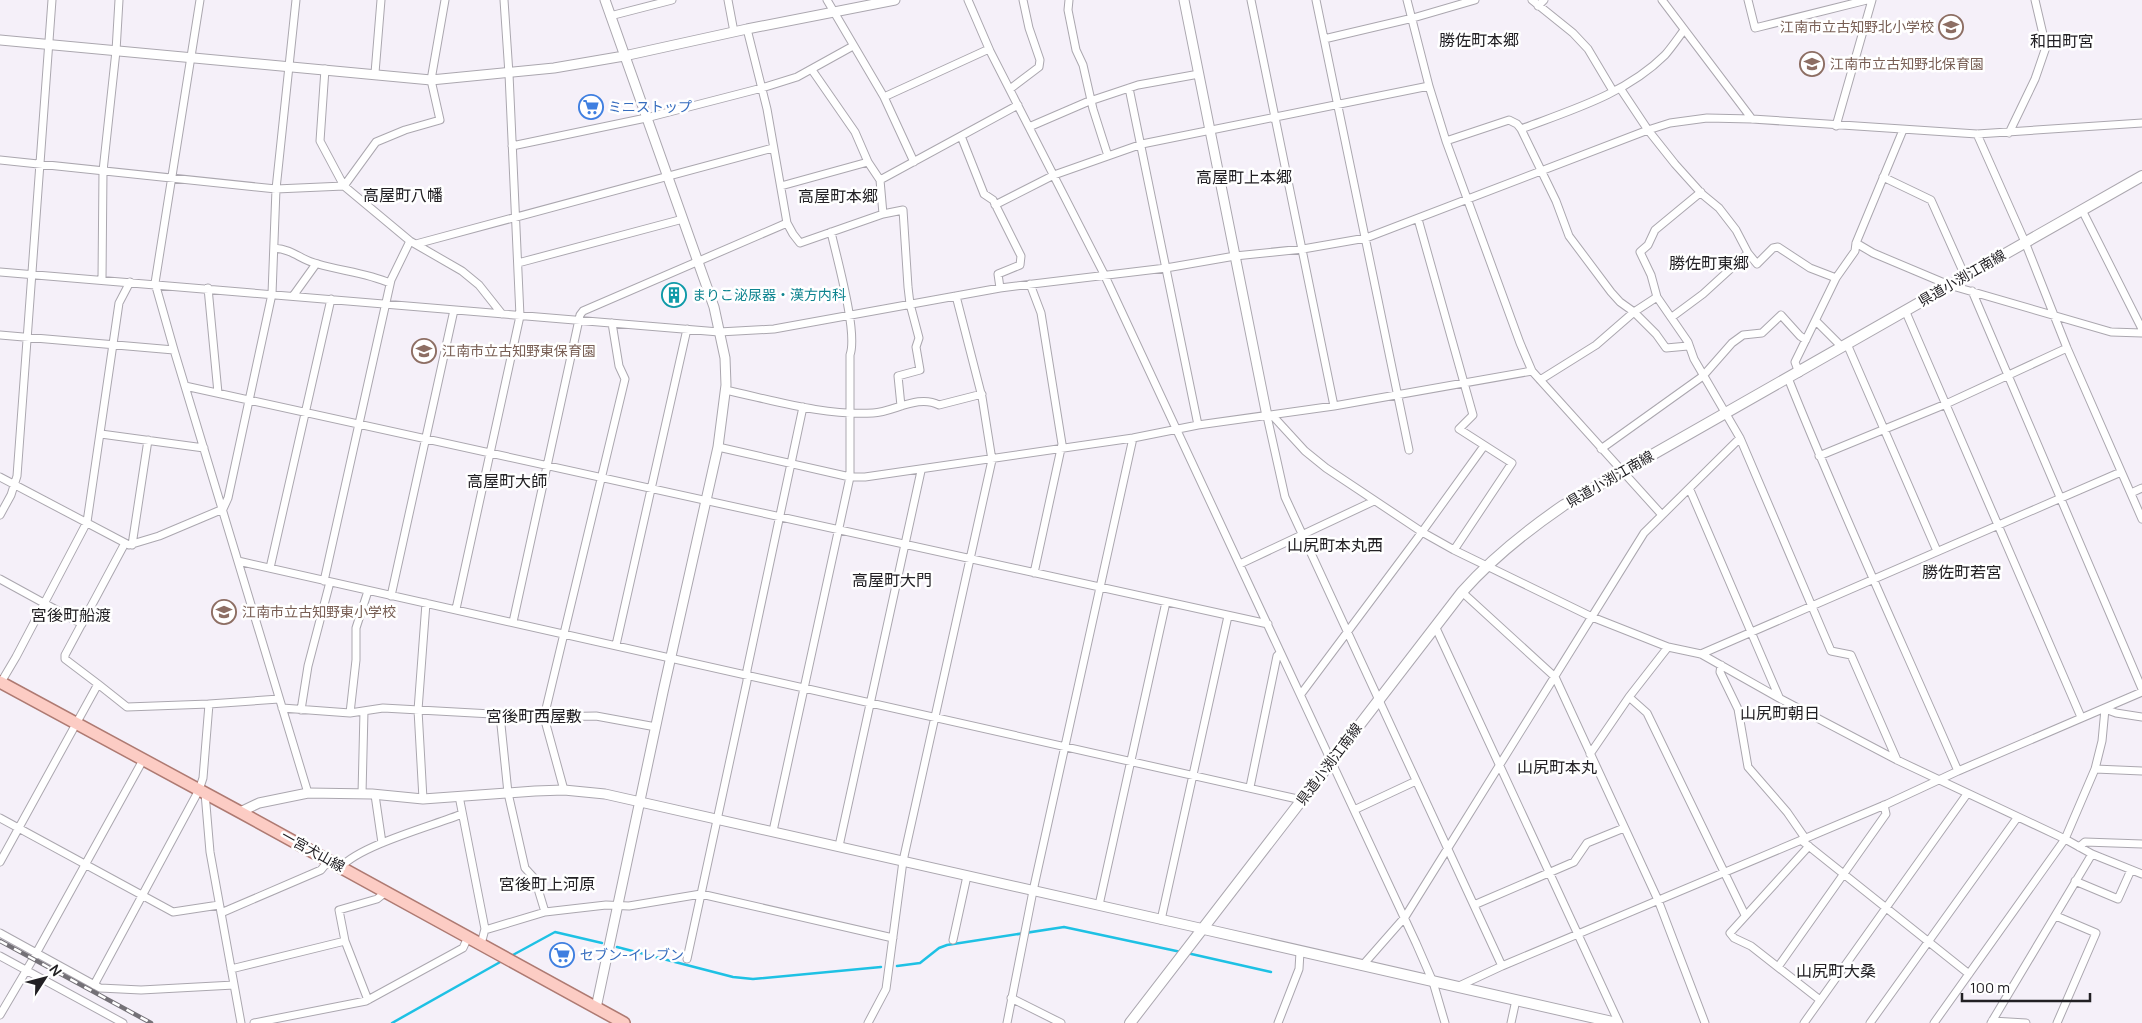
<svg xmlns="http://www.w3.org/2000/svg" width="2142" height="1023" font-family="Manrope,'Noto Sans JP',sans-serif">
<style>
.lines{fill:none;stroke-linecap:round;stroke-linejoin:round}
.stream{stroke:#1ec1e4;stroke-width:2.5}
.minor-casing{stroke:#aba7af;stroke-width:9}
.tertiary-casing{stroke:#aba7af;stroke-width:11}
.secondary-casing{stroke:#aba7af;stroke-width:12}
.primary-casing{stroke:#ae7a72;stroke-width:14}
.minor{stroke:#fff;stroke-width:7}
.tertiary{stroke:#fff;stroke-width:9}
.secondary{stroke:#fff;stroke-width:10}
.primary{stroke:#fcccc4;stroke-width:11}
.rail-casing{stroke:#747177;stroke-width:4.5}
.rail{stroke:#fff;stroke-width:2.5;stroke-dasharray:8;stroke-linecap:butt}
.labels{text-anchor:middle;stroke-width:5;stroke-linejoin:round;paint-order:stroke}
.education-label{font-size:14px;fill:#785e54;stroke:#fff;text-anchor:start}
.shop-label{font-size:14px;fill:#366cbe;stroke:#fff;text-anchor:start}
.street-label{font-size:14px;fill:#222024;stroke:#fff}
.culture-label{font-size:14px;fill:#0d838f;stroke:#fff;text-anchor:start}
.quarter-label{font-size:16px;fill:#222024;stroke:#fff}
</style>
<rect width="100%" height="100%" fill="#f5f0f9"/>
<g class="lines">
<!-- stream -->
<path class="stream" d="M617 947 733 977 753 979 881 967
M1187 953 1271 972
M511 956 555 932 602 943
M897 966 920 963 939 948 947 945 1064 927 1181 952
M392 1023 502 961"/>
<defs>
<path id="minor" d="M200 0 155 283 174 350 308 793
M728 0 734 32
M827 0 884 97 914 162
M968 0 990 51 1104 274 1416 943 1433 982 1445 1023
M1069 0 1068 10 1076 50 1083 65 1093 109 1108 156
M1251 0 1334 406
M1316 0 1409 450
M1407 0 1429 86 1446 141 1520 343 1532 371 1662 515
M1532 0 1573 33 1588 49 1613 91
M1662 0 1752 119
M1748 0 1755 28 1867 0
M1538 6 1544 0
M610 16 672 0
M1324 39 1413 18 1475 0
M325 69 320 141 344 186 410 241 462 271 479 285 502 314
M812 70 855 132 868 162 880 180 883 214
M375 73 381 0
M1129 88 1198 425
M1620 88 1648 130 1675 164 1702 194 1719 208 1736 230 1748 253 1757 264 1773 248 1778 247 1810 268 1836 278
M1010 89 1039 67 1040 60 1029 28 1023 0
M884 97 989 49
M1836 126 1872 0
M1029 127 1087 102 1138 85 1199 74
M1521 129 1556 201 1569 236 1611 292 1620 302 1634 312 1656 334 1666 348 1688 346
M2009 133 2035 79 2046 47 2035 0
M1977 134 2025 242 2067 348 2142 519
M961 136 984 194 993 200 1021 256 1020 265 998 274 1000 288
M1446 141 1509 120 1517 124 1521 129C1571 110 1626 94 1665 55 1672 47 1678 38 1684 30
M512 146 646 118 762 88 797 77 853 46
M0 160 276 189 344 186 376 142 405 130 440 120 431 80 445 0
M1883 177 1931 200 1965 276
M880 180 1018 105
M781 186 868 162
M1701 192 1655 230 1648 245 1640 252 1651 275 1657 297 1688 342 1694 359 1740 438 1831 651 1851 655 1897 760
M995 205 1054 175 1142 144 1429 86
M2082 210 2142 329
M1418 219 1473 415 1459 429 1512 463 1454 550
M787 223 793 234 800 243 883 214 903 210 908 287 910 304 919 338 916 347 920 370 898 376 901 406
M1856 243 1873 253 1949 285 2111 332 2142 333
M416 244 773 148
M274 248C295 250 300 260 318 264 342 271 367 273 390 283
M518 263 683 219
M0 272 719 332 774 329 1000 288 1166 268 1235 256 1303 249 1366 238 1648 130 1670 123 1707 118 1752 119 1977 134 2142 123
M102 279 103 171 116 51 119 0
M1030 284 1041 313 1062 444 1034 573
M208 288 218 393
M1972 291 2142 689
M293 296 316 264
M1905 310 2081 717
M1672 317 1703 294 1748 253
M1816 321 1842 347
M0 335 174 350
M1847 344 1937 551
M1799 373 1795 362 1836 278 1855 251 1856 243 1903 130
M1788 378C1841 511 1901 640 1958 771
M1540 380 1596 345 1634 312 1657 297
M185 386 1268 624
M725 390C773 400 824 416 873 413 894 412 918 394 939 405L982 394
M1272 415 1305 451 1326 468 1422 532 1454 550 1592 617 1668 647 1701 654 1779 698 1897 760 2065 839 2092 854 2142 874
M1267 416 1285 497 1502 966
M101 434 204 448
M718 447 850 477H865L1133 438 1198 425 1334 406 1532 371
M1601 449 1703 376 1732 343 1743 335 1762 333 1781 315 1800 336 1806 340
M1819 456 1946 404 2067 348
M0 477 129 545 159 536 223 509 228 498 272 294 276 189 296 0
M1690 490 1779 697
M2131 493 2142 488
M0 515 11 495 17 476 52 0
M132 545 148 440
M238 561 1302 800
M1240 564 1374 501
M270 568 331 299
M0 579 82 624
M324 581 391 280 410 241
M1462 592 1555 677 1658 900 1705 1023
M391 596 454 310
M456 609 520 316 509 74 504 0
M513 622 580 315 583 311 787 223 767 109 747 29
M1435 626 1619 1023
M616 645 687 329
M1701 654 2121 472
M1721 665 1720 672 1738 709 1748 767 1787 812 1805 838
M0 684 16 657 87 522 119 303 130 282
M98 684 127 707 209 704
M1301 694 1422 532 1484 446
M1629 697 1647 713 1745 915
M282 708 350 713 383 708 544 717 596 716 656 727
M2105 709 2116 713 2142 717
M301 710 308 666 330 582
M350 713 356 660V628L368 591
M500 715 508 793 525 868 535 879 545 912
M1590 754 1629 697 1668 647
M2095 769 2142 771
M1250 787 1277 656 1280 653
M564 790 544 717 625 379 619 366 612 323
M205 793 210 852 241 1023
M362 794 364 711
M375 795 382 843
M459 796 485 929 481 944
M423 799 418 710 426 603
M1354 810 1416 781
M0 818 173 912 219 905
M773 831 850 477V355C858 332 837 259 831 232
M1801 840 1969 974
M839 846 921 471
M1809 846 1730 933 1734 938 1751 946 1820 1000
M2079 847 2085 842 2142 844
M0 862 98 684 65 659V655L125 543
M341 867C361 845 432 826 462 814
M2075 881 2118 899 2131 870
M1099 905 1166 602
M1474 905 1574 862 1587 843 1624 828
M221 913 321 870 329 860
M2056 916 2096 933 2057 1023
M1161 920 1228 616
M485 930 545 912 606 905 629 906 701 894 893 938
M0 933 100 988 141 990 234 985
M953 940 967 876
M0 956 123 1023
M687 959 747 681V670L803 407
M1362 966 1405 917 1644 533 1740 438
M1778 967 1886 814 1884 805
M231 969 345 941
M94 985 199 790 203 778 209 704 279 699
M1459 986 1502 966 1887 804 1958 771 2142 692
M1011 998 1061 1023
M368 1000 345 941 339 910 377 899 386 892
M0 1015 33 959 143 760
M1992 1021 2026 1023
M254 1023 366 1001 463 948 468 937
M868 1023 886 989 903 861 992 460 982 397 956 296
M1007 1023 1033 891 1133 438
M1278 1023 1299 969 1300 952
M1511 1023 1516 1000
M1804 1023 1967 794
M1870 1023 2017 818
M1934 1023 2065 839 2095 769 2102 741 2105 709
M1991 1023 2092 854"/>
<path id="tertiary" d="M1184 0 1267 416
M0 40 431 80 554 68 624 56 747 29 895 0
M240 812 259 803 308 793 372 794 423 799 535 791 564 790 605 794 1204 929
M596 1008 663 692 718 447 726 385 725 358 714 307 605 0"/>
<path id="secondary" d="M1204 929 1617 1023
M1130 1023 1462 592C1492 558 1526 531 1564 505L2142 176"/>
<path id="primary" d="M0 682 240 812 624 1023"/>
</defs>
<!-- minor casing -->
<use href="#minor" class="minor-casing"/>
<!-- tertiary casing -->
<use href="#tertiary" class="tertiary-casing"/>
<!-- secondary casing -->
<use href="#secondary" class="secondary-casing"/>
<!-- primary casing -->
<use href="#primary" class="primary-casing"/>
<!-- minor -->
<use href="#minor" class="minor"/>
<!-- tertiary -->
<use href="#tertiary" class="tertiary"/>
<!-- secondary -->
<use href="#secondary" class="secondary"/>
<!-- primary -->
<use href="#primary" class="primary"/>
<defs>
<path id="rail" d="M0 941 151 1023"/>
</defs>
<!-- rail casing -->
<use href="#rail" class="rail-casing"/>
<!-- rail -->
<use href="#rail" class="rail"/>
</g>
<!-- icons -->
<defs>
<symbol id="school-ring" viewBox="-11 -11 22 22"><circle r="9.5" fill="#fff" stroke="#8d6e63" stroke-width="1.5"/><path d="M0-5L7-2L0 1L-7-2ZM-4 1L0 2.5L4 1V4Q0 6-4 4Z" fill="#8d6e63"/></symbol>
<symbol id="supermarket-ring" viewBox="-11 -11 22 22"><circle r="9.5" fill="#fff" stroke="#3f7fe0" stroke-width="1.5"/><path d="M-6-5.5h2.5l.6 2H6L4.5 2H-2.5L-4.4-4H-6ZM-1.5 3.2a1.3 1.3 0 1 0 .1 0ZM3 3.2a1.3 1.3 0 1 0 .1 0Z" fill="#3f7fe0"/></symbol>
<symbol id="building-ring" viewBox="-11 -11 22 22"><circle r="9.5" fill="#fff" stroke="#0f9aa8" stroke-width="1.5"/><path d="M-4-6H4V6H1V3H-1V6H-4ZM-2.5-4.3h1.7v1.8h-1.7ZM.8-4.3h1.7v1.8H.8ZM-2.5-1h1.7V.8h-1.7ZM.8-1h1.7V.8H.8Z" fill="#0f9aa8"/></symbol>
</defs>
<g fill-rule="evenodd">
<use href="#school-ring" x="1937" y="13" width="28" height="28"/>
<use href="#school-ring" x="1798" y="50" width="28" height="28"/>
<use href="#supermarket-ring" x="577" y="93" width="28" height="28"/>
<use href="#building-ring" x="660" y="281" width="28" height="28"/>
<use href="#school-ring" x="410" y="337" width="28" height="28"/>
<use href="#school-ring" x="210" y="598" width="28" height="28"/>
<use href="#supermarket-ring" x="548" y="941" width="28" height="28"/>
</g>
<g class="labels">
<!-- education labels -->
<g class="education-label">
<text x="1934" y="32" text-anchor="end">江南市立古知野北小学校</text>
<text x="1830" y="69">江南市立古知野北保育園</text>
<text x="442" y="356">江南市立古知野東保育園</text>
<text x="242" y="617">江南市立古知野東小学校</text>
</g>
<!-- shop labels -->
<g class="shop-label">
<text x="608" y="112">ミニストップ</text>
<text x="580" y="960">セブン-イレブン</text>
</g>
<!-- street labels -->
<g class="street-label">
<text transform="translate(1962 278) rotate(-30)" y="5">県道小渕江南線</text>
<text transform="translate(1610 479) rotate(-30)" y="5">県道小渕江南線</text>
<text transform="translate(1329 764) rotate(-53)" y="5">県道小渕江南線</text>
<text transform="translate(313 851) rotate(29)" y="5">一宮犬山線</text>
</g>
<!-- culture labels -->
<g class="culture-label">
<text x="692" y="300">まりこ泌尿器・漢方内科</text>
</g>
<!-- quarter labels -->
<g class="quarter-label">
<text x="1479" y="46">勝佐町本郷</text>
<text x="2062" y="47">和田町宮</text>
<text x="1244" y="183">高屋町上本郷</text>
<text x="403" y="201">高屋町八幡</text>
<text x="838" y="202">高屋町本郷</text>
<text x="1709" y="269">勝佐町東郷</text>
<text x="507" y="487">高屋町大師</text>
<text x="1335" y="551">山尻町本丸西</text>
<text x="1962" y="578">勝佐町若宮</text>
<text x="892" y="586">高屋町大門</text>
<text x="71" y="621">宮後町船渡</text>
<text x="1780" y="719">山尻町朝日</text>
<text x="534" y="722">宮後町西屋敷</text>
<text x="1557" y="773">山尻町本丸</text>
<text x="547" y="890">宮後町上河原</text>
<text x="1836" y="977">山尻町大桑</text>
</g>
</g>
<!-- north arrow -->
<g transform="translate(45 978) rotate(54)" stroke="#ffffff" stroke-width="4" paint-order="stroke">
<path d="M0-4L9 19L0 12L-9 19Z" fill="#222024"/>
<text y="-8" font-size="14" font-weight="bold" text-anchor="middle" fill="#222024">N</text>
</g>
<!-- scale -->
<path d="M1962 993v8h128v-8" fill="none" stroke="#222024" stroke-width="2.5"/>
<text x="1970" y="993" font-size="15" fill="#222024" stroke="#ffffff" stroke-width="4" paint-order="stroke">100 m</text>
</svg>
